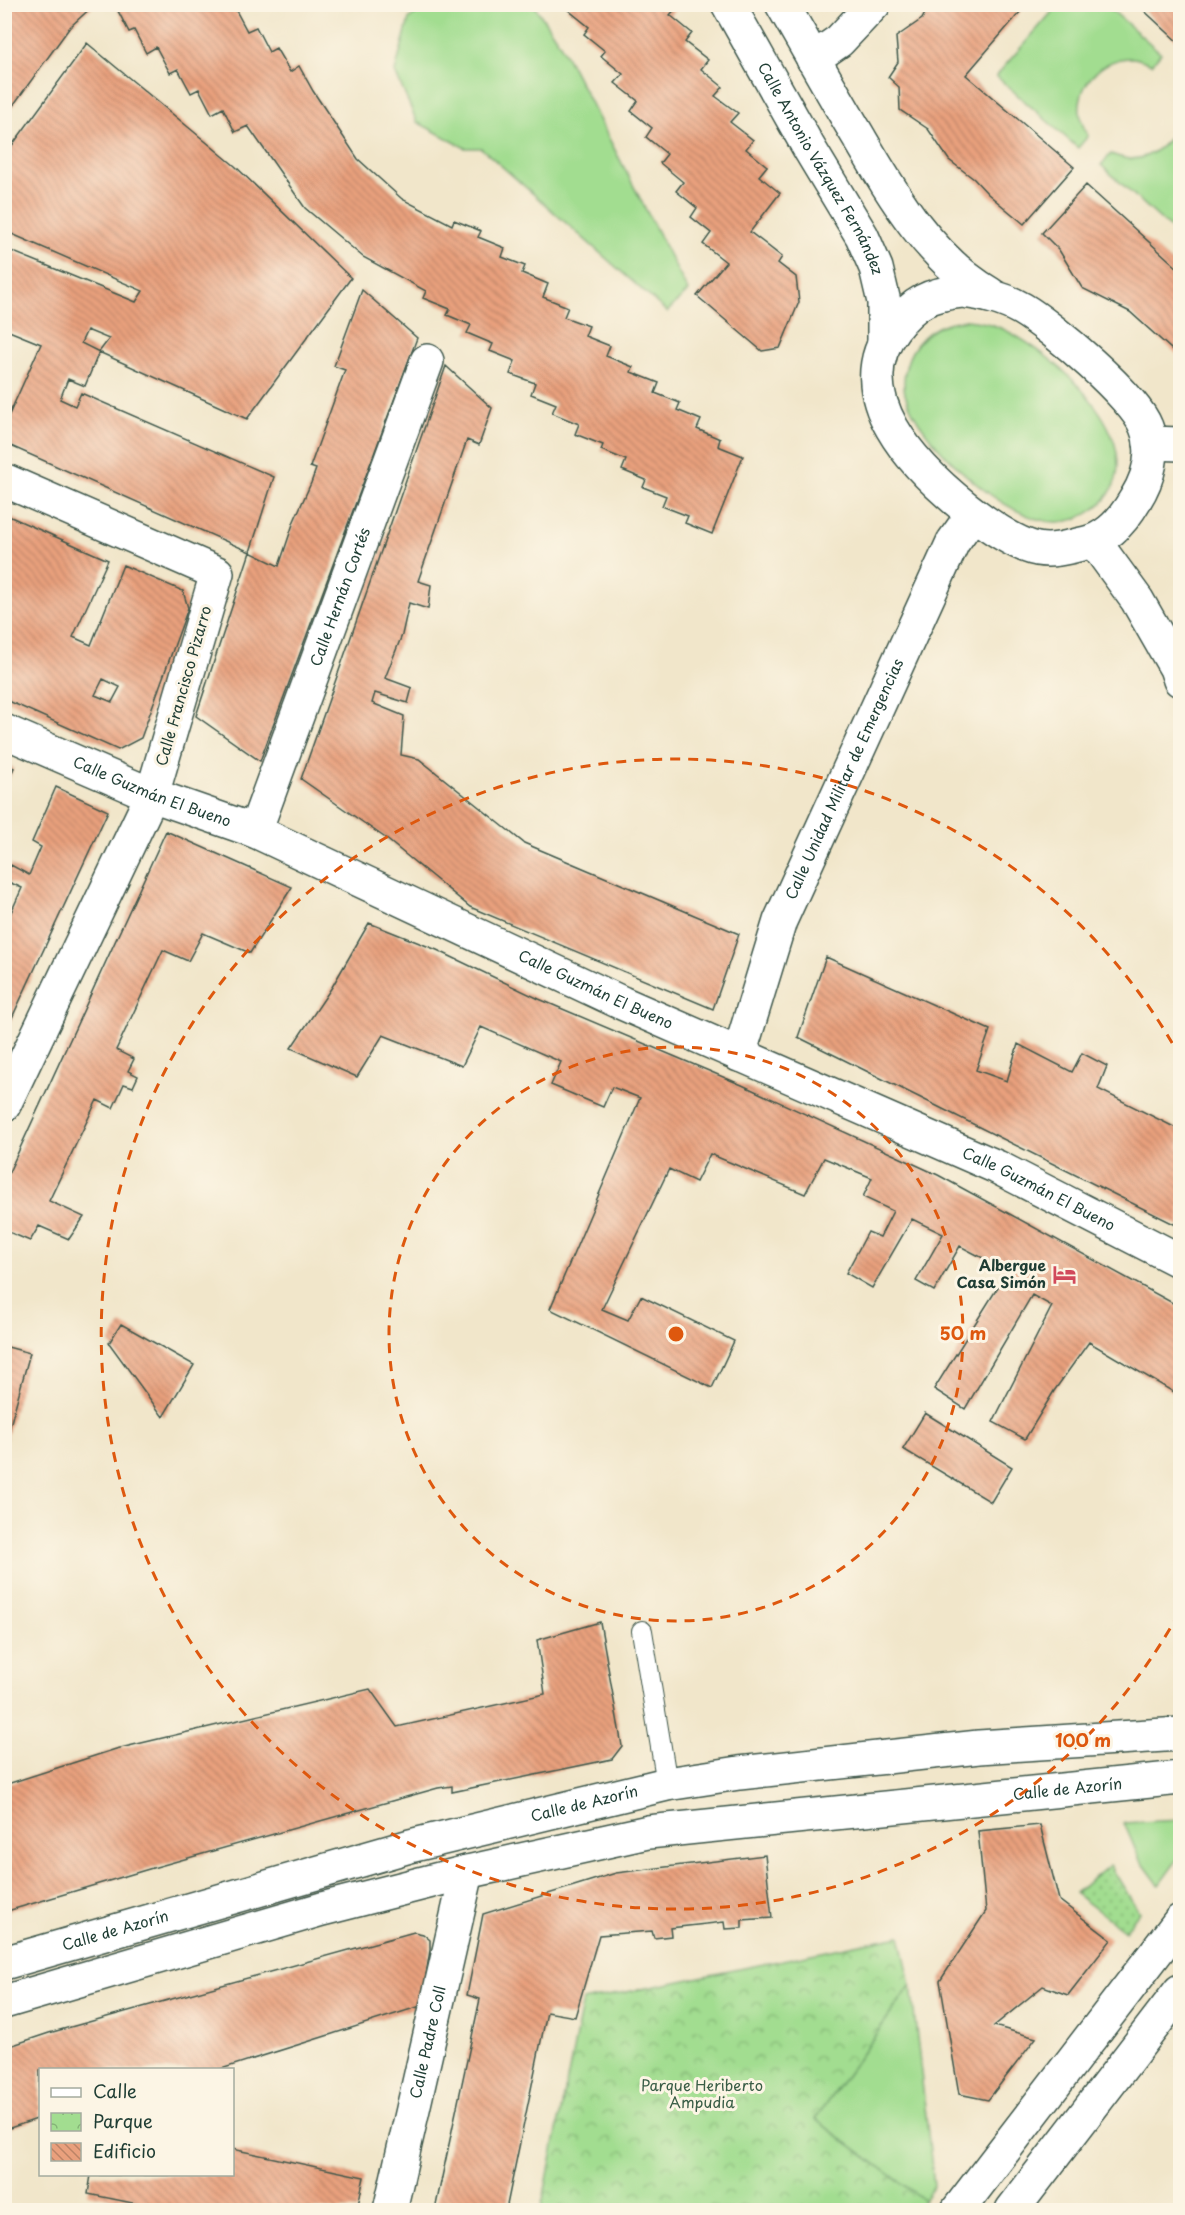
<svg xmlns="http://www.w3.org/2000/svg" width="1185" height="2215" font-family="'Playpen Sans',sans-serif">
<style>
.grass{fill:#a2dd90;stroke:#608d62;stroke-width:1.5}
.park{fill:url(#park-crowns);stroke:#608d62;stroke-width:1.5}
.garden{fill:url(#garden-dots);stroke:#608d62;stroke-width:1.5}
.building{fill:url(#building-back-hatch);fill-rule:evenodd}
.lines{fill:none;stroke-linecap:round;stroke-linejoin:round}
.service-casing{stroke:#3e564a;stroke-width:22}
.minor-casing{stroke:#3e564a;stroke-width:36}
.secondary-casing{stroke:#3e564a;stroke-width:36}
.service{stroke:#fff;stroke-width:20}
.minor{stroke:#fff;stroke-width:33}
.secondary{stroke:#fff;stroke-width:33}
.ring{fill:none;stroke:#de580e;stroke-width:3;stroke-dasharray:10 8}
.labels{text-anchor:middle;stroke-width:6;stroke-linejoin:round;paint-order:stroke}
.street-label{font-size:15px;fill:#1f3d34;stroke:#fcf5e5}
.poi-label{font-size:15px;font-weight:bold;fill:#1f3d34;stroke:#fcf5e5;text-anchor:end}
.park-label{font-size:15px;fill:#395d46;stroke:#fcf5e5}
.centre{fill:#de580e;stroke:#fcf5e5;stroke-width:3}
.ring-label{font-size:18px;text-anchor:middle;font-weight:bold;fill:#de580e;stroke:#fcf5e5;stroke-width:6;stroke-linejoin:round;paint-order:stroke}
</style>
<defs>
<pattern id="park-crowns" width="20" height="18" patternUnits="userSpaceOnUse" patternTransform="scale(1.5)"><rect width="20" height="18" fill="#a2dd90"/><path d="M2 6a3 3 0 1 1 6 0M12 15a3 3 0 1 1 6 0" fill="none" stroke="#83b476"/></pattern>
<pattern id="garden-dots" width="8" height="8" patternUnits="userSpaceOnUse" patternTransform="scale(1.5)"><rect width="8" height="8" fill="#a2dd90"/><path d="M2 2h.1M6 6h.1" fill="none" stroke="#83b476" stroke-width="1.8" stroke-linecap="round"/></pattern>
<pattern id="building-back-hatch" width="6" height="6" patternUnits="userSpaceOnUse" patternTransform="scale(1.5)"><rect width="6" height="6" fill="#e9a07d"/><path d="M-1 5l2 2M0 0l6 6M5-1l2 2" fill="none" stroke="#bc8467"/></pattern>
</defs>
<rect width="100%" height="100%" fill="#fcf5e5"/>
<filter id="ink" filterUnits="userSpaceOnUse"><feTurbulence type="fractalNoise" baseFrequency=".0167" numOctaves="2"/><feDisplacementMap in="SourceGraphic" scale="12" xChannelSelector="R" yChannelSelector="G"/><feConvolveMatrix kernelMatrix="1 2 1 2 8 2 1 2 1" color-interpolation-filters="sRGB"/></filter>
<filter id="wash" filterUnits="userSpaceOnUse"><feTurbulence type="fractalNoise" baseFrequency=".008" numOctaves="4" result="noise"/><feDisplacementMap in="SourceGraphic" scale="24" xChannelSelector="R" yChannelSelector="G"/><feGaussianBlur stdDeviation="1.35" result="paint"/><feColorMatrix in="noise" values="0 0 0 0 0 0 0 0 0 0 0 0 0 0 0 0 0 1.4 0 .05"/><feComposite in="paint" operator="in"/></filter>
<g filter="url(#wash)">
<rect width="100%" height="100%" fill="#f1e6ca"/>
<!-- grass -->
<path class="grass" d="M1059 4 1106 5 1161 53 1152 64C1146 62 1140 59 1134 58 1102 56 1073 87 1081 119 1082 125 1086 131 1088 136L1078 148 996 76Z
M425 5H534L560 44 688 291 667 312 481 148H465L417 122 395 72 409 19Z
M1180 77V237L1101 165 1111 154C1116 156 1123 158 1129 159 1152 160 1175 139 1179 117 1181 105 1178 95 1174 85Z
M966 320C974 321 984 322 993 325 1044 343 1149 433 1109 494 1098 510 1079 521 1059 522 1008 525 918 441 905 394 902 380 906 361 913 350 926 330 943 322 966 320Z
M1180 1820V1856L1159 1885 1139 1858 1124 1823Z
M911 1985 934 2186 924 2200 815 2119Z"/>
<!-- park -->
<path class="park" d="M900 1936 911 1985 815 2119 924 2200 916 2210H541L583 2001Z"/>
<!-- garden -->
<path class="garden" d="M1110 1865 1139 1912 1125 1931 1075 1893Z"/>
<g id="blocks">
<!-- building -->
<path class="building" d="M4 4H95L70 27 4 118Z
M121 4H220L224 12 234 7 247 31 256 27 269 52 276 48 290 72 299 66 313 91 358 159 402 199 452 225 454 220 481 231 478 237 505 248 502 257 525 266 522 273 548 284 543 297 568 307 564 317 589 326 585 336 610 346 606 356 633 367 631 372 659 383 655 393 680 403 677 410 701 420 697 429 720 439 718 446 743 456 712 534 685 523 688 516 662 506 666 496 643 487 646 480 622 470 626 460 601 450 603 445 575 434 579 424 552 413 556 404 531 394 535 383 510 374 515 361 490 351 493 344 467 333 471 325 447 315 450 309 423 298 426 291 363 257 305 208 248 126 235 132 223 108 212 114 199 89 191 93 178 69 170 73 156 47 146 53 134 30 129 32 116 7Z
M570 4 678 6 670 15 692 33 685 42 708 60 701 69 723 87 715 96 738 113 730 122 753 140 746 149 767 166 759 176 780 193 750 232 782 257 778 263 796 277 799 302 780 348 762 351 697 296 726 262 703 244 711 233 691 217 697 208 676 191 683 182 660 163 667 154 646 137 652 128 631 111 638 101 615 83 623 74 601 56 605 51 584 34 589 27 567 9Z
M930 4H1027L966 75 1074 167 1024 224 988 194 974 179 949 160 928 129 900 110 899 87 888 77 898 62 896 37 922 19Z
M1137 4H1180V44Z
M87 43 235 166 351 278 247 419 99 352 85 386 68 379 60 399 75 406 81 393 274 477 250 552 4 443V426L41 344 4 329V248L136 302 143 291 5 231V155ZM87 330 109 339 99 352 81 343Z
M1086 185 1180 270V357L1130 312 1082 288 1059 250 1042 233Z
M362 290 417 338 260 761 196 716 250 552 279 566 294 521 311 483 316 469 310 467 345 370 334 366Z
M446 366 492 408 479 445 467 440 418 581 431 585 428 609 409 603 402 635 385 678 412 688 408 703 375 693 372 703 404 716 401 755 419 759 524 843 739 934 713 1009 470 907 384 837 301 779Z
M4 514 108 560 73 637 91 645 123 565 183 591 188 608 141 738 118 750 4 699ZM103 679 120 687 112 702 95 695Z
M4 764 14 768 4 789Z
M56 787 108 811 4 1035V928L22 888 4 880V877L11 865 29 875 41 847 32 842Z
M166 831 292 887 250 953 203 933 188 961 163 950 116 1050 134 1059 128 1071 138 1076 133 1087 124 1084 113 1108 97 1100 49 1201 84 1217 69 1239 39 1226 30 1241 4 1230V1183Z
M369 923 437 950 539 999 742 1085 938 1175 1180 1307V1396L1089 1342 1054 1391 1025 1439 993 1422 1052 1306 1032 1295 965 1409 934 1389 1008 1271 960 1246 934 1291 916 1281 943 1234 912 1219 872 1288 846 1273 868 1232 880 1237 893 1211 863 1197 872 1178 824 1158 805 1194 710 1154 696 1182 669 1169 602 1309 628 1320 641 1296 734 1341 712 1388 550 1309 640 1098 612 1087 603 1107 551 1085 561 1062 481 1027 462 1066 383 1035 357 1077 291 1048 332 987Z
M826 957 990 1030 976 1070 1007 1081 1018 1044 1072 1072 1082 1053 1107 1066 1098 1089 1180 1130V1227L798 1037Z
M121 1324 194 1365 163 1417 109 1343Z
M4 1346 30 1353 5 1444H4Z
M925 1413 1012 1467 991 1502 903 1449Z
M600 1622 622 1746 612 1759 452 1792V1786L438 1788 149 1869 4 1912V1785L116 1749 370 1689 397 1727 545 1694 537 1640Z
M1040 1825 1059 1900 1111 1940 1068 1995 1043 1986 994 2026 1036 2038 988 2100 959 2094 940 1981 986 1911 978 1831Z
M765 1855 772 1918 742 1920V1928L725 1929 724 1922 670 1928 671 1936 654 1938 652 1931 599 1935 575 2017 547 2012 506 2210H435L480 1999 467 1995 483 1914 616 1873Z
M414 1932 423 1934 430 1940V1950L421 2006 218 2070H40V2118L4 2130V2048L49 2033Z
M232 2149 364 2177 357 2210H167L88 2194 91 2175H232Z"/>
</g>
</g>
<g filter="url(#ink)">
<use href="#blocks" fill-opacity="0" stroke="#3e564a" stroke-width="1.5"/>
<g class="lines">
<defs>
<path id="service" d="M642 1631 667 1784"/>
<g id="minor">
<path d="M813 59 839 41 874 4"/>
<path d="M1150 443 1180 444"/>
<path d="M4 480 217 573 152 795 4 1105"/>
<path id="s1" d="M4 731 152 795 255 831 622 1003 997 1167 1180 1261"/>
<path id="s2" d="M255 831 427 361"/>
<path id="s3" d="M739 1055 780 921 953 542 973 514"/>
<path id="s4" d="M390 2210 467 1872"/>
</g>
<g id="secondary">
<path id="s5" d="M728 4 809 148 862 236 876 268 884 302V341"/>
<path d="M782 4C808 49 833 94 860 139 894 197 930 259 990 294"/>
<path d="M962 291C984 294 1003 298 1022 309 1051 326 1135 397 1146 427 1156 452 1149 478 1135 500 1124 519 1108 538 1086 543 1069 547 1054 552 1037 549 1014 544 984 522 966 508 916 468 843 395 894 328 914 302 930 294 962 291Z"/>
<path d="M1094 541 1137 600 1176 668 1180 680"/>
<path id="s6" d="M4 1963 410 1846 667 1784 739 1773 979 1747 1180 1734"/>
<path id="s7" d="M4 2002 322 1909 467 1872 648 1832 1180 1778"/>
<path d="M958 2210 1180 1921"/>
<path d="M1012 2210 1180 1991"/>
</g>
</defs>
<!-- service casing -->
<use href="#service" class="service-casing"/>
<!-- minor casing -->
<use href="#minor" class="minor-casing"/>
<!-- secondary casing -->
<use href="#secondary" class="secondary-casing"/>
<!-- service -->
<use href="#service" class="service"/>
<!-- minor -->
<use href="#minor" class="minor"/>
<!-- secondary -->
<use href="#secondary" class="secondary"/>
</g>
</g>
<!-- distance rings -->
<g class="ring">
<circle cx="676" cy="1334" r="287"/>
<path d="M1179 1613A575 575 0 1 1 1179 1055"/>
</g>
<!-- icons -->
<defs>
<symbol id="hotel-bare" viewBox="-9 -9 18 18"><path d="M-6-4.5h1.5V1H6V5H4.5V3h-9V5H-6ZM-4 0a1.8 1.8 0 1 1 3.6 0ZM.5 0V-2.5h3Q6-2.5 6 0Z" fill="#d1495b" stroke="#fcf5e5" stroke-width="2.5" paint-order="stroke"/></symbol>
</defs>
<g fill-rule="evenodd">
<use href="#hotel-bare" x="1048" y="1258" width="33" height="33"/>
</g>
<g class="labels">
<!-- street labels -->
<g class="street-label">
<text dy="5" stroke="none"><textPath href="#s5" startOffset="189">Calle Antonio Vázquez Fernández</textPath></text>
<text dy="5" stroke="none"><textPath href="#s2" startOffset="249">Calle Hernán Cortés</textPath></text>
<text transform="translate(184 686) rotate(-74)" y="5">Calle Francisco Pizarro</text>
<text dy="5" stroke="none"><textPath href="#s3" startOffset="296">Calle Unidad Militar de Emergencias</textPath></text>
<text dy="5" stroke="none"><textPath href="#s1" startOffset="160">Calle Guzmán El Bueno</textPath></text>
<text dy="5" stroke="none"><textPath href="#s1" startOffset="646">Calle Guzmán El Bueno</textPath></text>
<text dy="5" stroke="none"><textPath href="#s1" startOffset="1132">Calle Guzmán El Bueno</textPath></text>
<text dy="5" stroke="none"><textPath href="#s7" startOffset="1088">Calle de Azorín</textPath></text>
<text dy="5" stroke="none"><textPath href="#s6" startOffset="602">Calle de Azorín</textPath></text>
<text dy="5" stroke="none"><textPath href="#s6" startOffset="116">Calle de Azorín</textPath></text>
<text dy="5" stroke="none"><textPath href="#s4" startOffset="172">Calle Padre Coll</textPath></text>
</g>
<!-- poi labels -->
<g class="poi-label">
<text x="1046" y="1271">Albergue<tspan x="1046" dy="17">Casa Simón</tspan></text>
</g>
<!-- park labels -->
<g class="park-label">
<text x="702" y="2091">Parque Heriberto<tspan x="702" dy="17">Ampudia</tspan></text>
</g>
</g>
<circle cx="676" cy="1334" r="9" class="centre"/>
<g class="ring-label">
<text x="963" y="1340">50 m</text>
<text x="1083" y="1747">100 m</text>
</g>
<!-- margin -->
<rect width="1185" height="2215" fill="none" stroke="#fcf5e5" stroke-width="24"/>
<!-- legend -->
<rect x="39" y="2068" width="195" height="108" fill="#fcf5e5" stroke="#a4ab9e" stroke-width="1.5"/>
<rect x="51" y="2088" width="30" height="9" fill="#ffffff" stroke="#a4ab9e" stroke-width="1.5"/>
<text x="93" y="2098" font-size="18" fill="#1f3d34">Calle</text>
<rect x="51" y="2113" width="30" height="18" fill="url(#park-crowns)" stroke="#a4ab9e" stroke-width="1.5"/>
<text x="93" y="2128" font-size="18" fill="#1f3d34">Parque</text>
<rect x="51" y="2143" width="30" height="18" fill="url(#building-back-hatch)" stroke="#a4ab9e" stroke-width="1.5"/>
<text x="93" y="2158" font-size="18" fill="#1f3d34">Edificio</text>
</svg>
